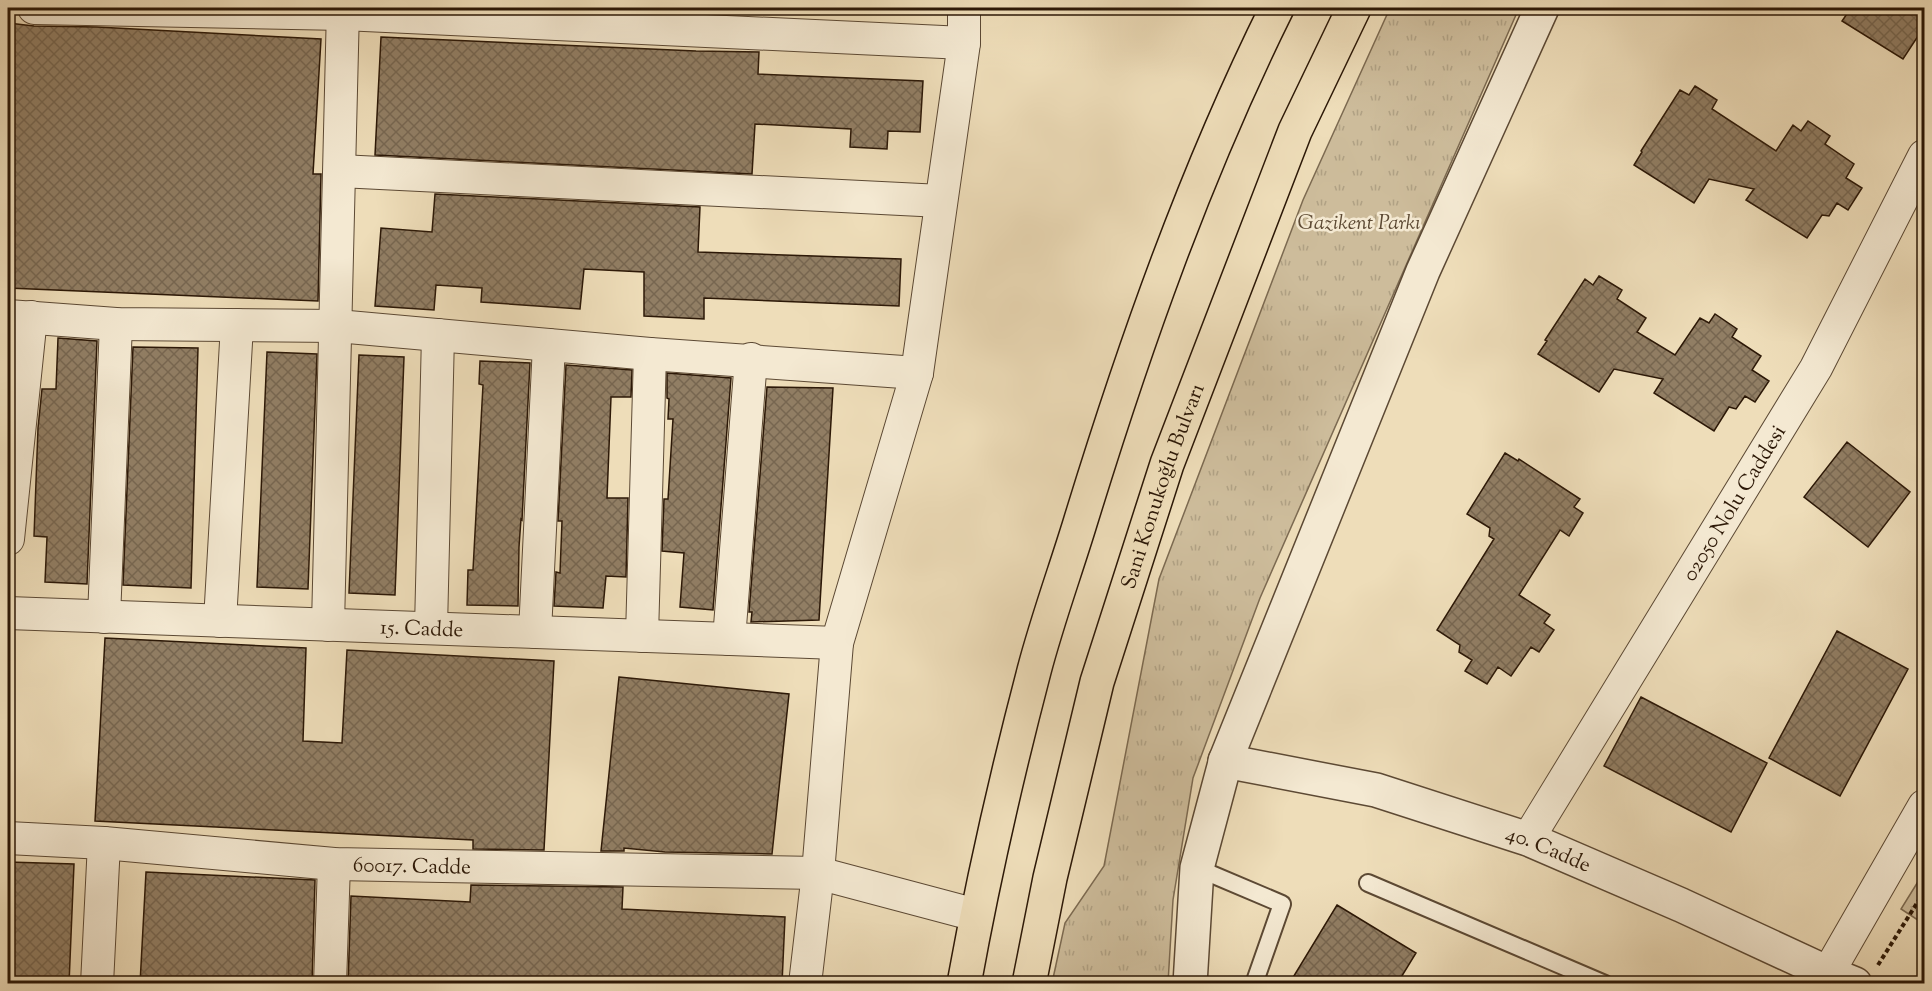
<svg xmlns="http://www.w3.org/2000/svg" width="1932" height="991" font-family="'Sorts Mill Goudy',serif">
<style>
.park{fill:url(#park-tufts);stroke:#7c6a51;stroke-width:1.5}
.building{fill:url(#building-cross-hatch);stroke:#2c1807;stroke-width:1.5}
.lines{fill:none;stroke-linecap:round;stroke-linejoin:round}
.service-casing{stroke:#5c4934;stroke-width:20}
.minor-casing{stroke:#5c4934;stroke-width:34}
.tertiary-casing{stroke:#5c4934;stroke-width:36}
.trunk-casing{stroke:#2c1807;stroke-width:36}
.path{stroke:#2c1807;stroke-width:4;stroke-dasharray:4.5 3;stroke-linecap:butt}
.service{stroke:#f4e9d2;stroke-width:16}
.minor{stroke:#f4e9d2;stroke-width:32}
.tertiary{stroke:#f4e9d2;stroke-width:33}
.trunk{stroke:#eeddb9;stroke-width:33}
.labels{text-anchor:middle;stroke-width:5;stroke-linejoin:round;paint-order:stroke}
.park-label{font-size:21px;font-style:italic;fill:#5c4933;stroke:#f4e9d2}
.street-label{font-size:21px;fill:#2c1807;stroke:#f4e9d2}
</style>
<defs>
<pattern id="park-tufts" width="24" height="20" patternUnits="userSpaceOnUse" patternTransform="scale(1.5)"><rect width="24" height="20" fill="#cdbc9b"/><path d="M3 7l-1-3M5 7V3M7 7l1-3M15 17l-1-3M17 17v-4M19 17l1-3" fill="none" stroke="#b0a184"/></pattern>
<pattern id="building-cross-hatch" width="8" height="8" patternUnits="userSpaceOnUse" patternTransform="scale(1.5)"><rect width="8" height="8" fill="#917e64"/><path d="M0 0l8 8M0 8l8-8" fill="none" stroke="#776650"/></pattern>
</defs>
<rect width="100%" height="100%" fill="#eeddb9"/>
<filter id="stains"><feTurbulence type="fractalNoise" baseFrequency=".00333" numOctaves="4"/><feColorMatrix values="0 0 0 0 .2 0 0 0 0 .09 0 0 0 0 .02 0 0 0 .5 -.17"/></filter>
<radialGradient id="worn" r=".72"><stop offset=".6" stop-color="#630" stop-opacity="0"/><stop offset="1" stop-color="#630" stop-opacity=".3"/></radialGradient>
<!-- park -->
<path class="park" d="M1390 8H1519L1260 598 1193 778 1173 900 1168 983H1052L1065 923 1104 866 1159 579 1303 200Z
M1924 872V924L1901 909Z"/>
<!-- building -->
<path class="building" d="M1851 8H1924V37L1918 36 1903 59 1842 21Z
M8 23 34 26 97 27 321 39 313 174H321L318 301 8 288Z
M381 37 696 51 759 52 758 74 923 81 920 132 888 131 887 149 850 147 851 129 755 124 752 174 375 155Z
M1695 86 1717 100 1712 109 1776 151 1793 125 1801 131 1808 121 1830 136 1825 144 1854 164 1846 178 1862 188 1848 210 1837 203 1829 216 1822 215 1807 238 1746 200 1754 189 1709 179 1694 203 1634 165 1642 152 1641 151 1680 90 1689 95Z
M435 194 700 207 698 252 901 259 899 306 704 298V319L644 316V272L584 269 580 309 481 302 482 288 436 285 434 310 375 306 381 228 432 232Z
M1599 276 1622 290 1617 299 1646 318 1637 332 1675 355 1700 318 1709 323 1715 314 1737 329 1732 337 1761 356 1752 370 1769 381 1755 402 1745 396 1736 409 1729 407 1714 431 1654 393 1663 379 1614 369 1599 392 1538 354 1547 341 1545 340 1585 279 1593 285Z
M58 338 97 341 87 584 45 582 47 537 34 536 38 428 42 389H56Z
M133 347 198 348 191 588 123 585Z
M267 352 317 354 308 589 257 587Z
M359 355 404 357 395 595 349 593Z
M480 361 530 363 522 520 521 519 519 547 518 606 467 605 468 570H473L483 385 479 384Z
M566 365 632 370 631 397H611L607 498H628L626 577 606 576 603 608 554 606 556 572 560 573 562 521H558Z
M667 373 731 378 713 610 680 607 684 553 662 551 664 499H668L673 419H668L669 399 667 398Z
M767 387 833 388 819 620 751 622 752 612H749Z
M1847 442 1910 492 1868 547 1804 497Z
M1505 453 1518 461 1519 459 1580 499 1574 507 1583 513 1569 536 1560 530 1519 595 1550 615 1544 623 1554 630 1539 652 1531 647 1511 676 1498 667 1487 684 1465 671 1472 660 1459 652 1460 645 1437 630 1494 539 1489 536 1490 528 1467 514Z
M1837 631 1908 669 1840 796 1769 758Z
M105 638 306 648 303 741 342 743 347 650 554 661 544 850 473 849V840L95 821Z
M619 677 789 694 772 854 665 852 624 848V851H601Z
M1641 697 1767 763 1731 832 1604 766Z
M8 862 74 864 69 984H8Z
M146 872 315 880 312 984H140Z
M471 885 623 887 622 909 785 917 782 984H348L351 896 470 902Z
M1337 905 1416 953 1397 984H1289Z"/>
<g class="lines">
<defs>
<path id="service" d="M1197 868 1282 904 1254 984
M1368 883 1605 984"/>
<g id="minor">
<path d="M34 8 343 14 964 43"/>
<path d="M340 171 941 201"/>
<path d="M8 316 116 324 337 326 650 354 917 373"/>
<path d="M8 539 31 317"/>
<path id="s1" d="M8 613 837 643"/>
<path d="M104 617 116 324"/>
<path d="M220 621 237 325"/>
<path d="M328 625 343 8"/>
<path d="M431 628 438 335"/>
<path d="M535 632 549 345"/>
<path d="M642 636 650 354"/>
<path d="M729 639 751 359"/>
<path id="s2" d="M8 838 104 843 334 864 818 873 976 915"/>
<path id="s3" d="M1528 839 1816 368 1924 156"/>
<path d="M1828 973 1924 806"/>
<path d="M97 984 104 843"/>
<path d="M330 984 334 864"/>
<path d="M805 984 818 873 837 643 917 373 964 43V8"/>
</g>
<g id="tertiary">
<path id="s4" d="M1225 761 1376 790 1528 839 1681 905 1828 973 1855 984"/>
<path d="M1190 984 1197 868 1226 759 1423 271 1542 8"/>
</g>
<g id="trunk">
<path d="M964 984C983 879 1007 774 1034 671 1047 621 1065 572 1080 523 1134 347 1195 173 1277 8"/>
<path id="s5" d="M1029 984 1050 878 1097 682 1167 464 1295 131 1354 8"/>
</g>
</defs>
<!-- service casing -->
<use href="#service" class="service-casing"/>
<!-- minor casing -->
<use href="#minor" class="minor-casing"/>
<!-- tertiary casing -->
<use href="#tertiary" class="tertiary-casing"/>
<!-- trunk casing -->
<use href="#trunk" class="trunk-casing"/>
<!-- path -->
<path class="path" d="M1878 965 1924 892"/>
<!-- service -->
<use href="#service" class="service"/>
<!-- minor -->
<use href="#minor" class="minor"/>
<!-- tertiary -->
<use href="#tertiary" class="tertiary"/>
<!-- trunk -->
<use href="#trunk" class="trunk"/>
</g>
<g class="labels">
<!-- park labels -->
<g class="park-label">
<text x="1359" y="229">Gazikent Parkı</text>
</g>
<!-- street labels -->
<g class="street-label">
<text dy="7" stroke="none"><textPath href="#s5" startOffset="516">Sani Konukoğlu Bulvarı</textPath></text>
<text dy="7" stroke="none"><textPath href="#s3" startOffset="394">02050 Nolu Caddesi</textPath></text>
<text dy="7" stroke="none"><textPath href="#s1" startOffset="414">15. Cadde</textPath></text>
<text dy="7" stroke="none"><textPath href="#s4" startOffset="336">40. Cadde</textPath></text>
<text dy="7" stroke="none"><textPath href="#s2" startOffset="405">60017. Cadde</textPath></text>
</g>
</g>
<!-- margin -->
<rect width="1932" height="991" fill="none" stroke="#eeddb9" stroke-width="30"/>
<rect x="9" y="9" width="1914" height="973" fill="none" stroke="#2c1807" stroke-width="3"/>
<rect x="15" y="15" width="1902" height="961" fill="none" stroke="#2c1807" stroke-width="1.5"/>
<rect width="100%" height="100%" filter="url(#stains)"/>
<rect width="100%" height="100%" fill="url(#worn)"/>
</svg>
